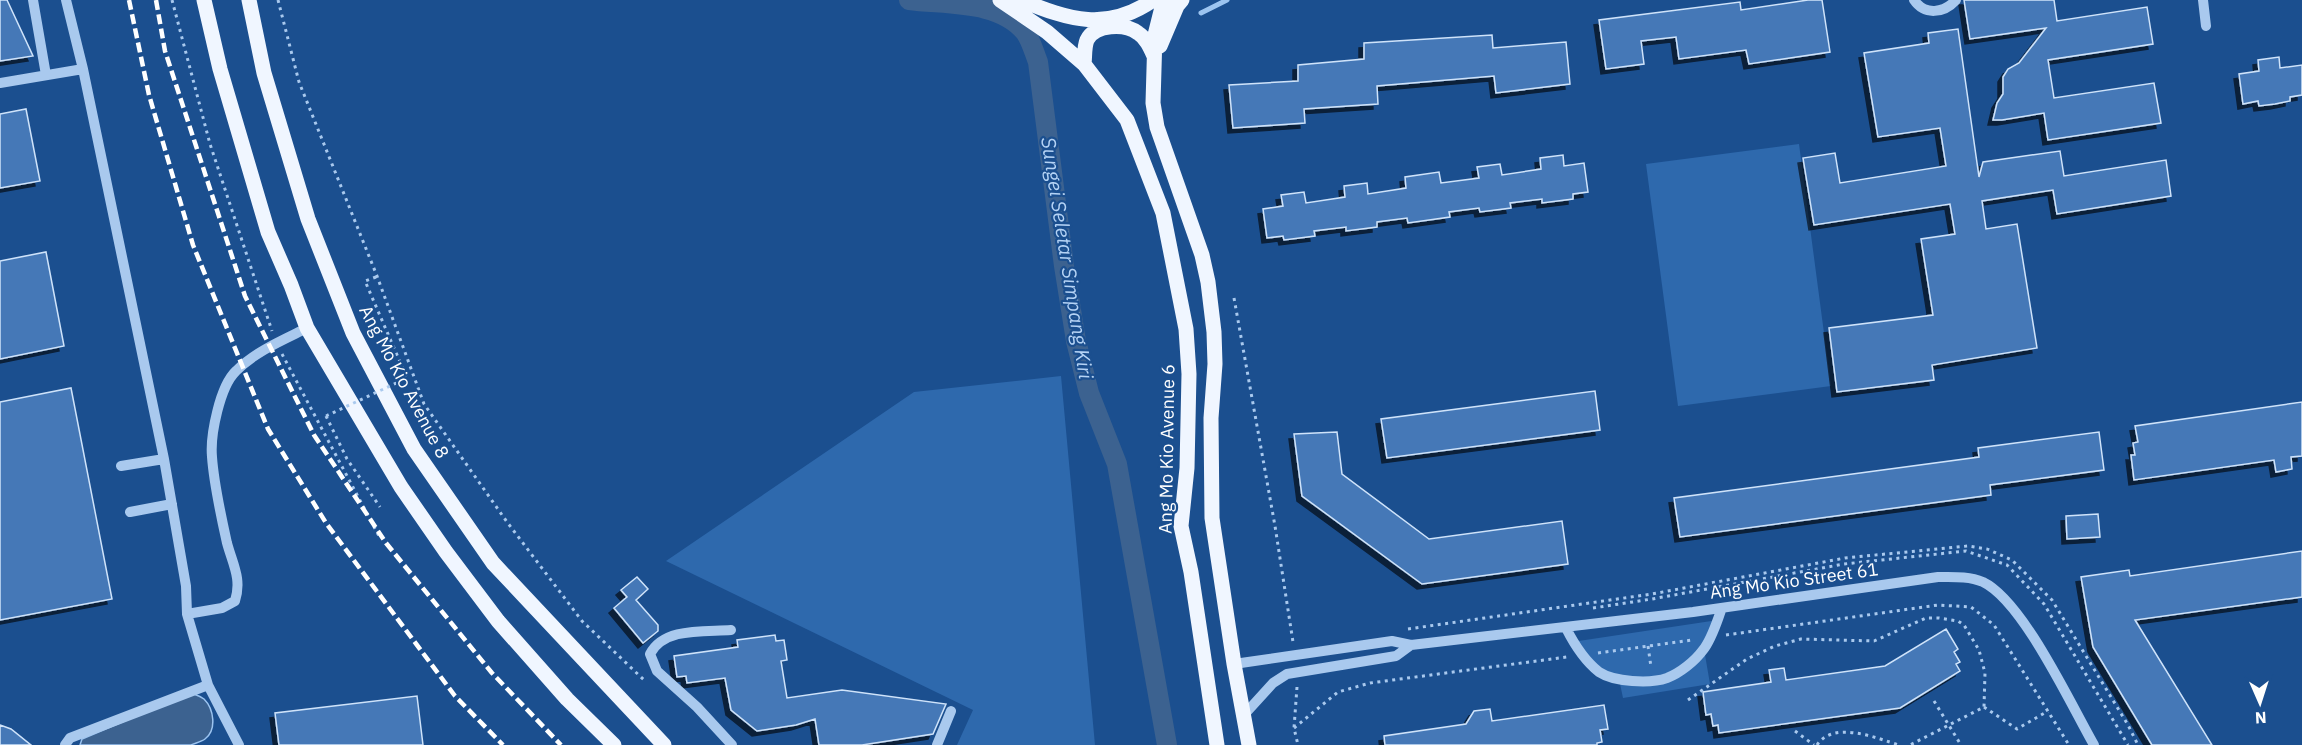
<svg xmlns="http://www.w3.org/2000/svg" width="2302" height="745" font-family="'IBM Plex Sans',sans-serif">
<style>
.green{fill:#2e69ad}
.water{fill:#3c6290;stroke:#9cc4f0;stroke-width:1.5}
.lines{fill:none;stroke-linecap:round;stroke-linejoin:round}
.stream{stroke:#9cc4f0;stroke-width:5}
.canal{stroke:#3c6290;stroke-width:20}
.building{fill:#4478b7;stroke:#cfe3fa;stroke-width:1.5;filter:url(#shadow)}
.path{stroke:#a9c9ee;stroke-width:3;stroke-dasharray:3 4.5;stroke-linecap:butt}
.minor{stroke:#a9c9ee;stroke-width:10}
.major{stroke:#f0f6ff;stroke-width:15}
.rail{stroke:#fff;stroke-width:4.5;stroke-dasharray:10 4.5;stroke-linecap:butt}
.path-bridge{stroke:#a9c9ee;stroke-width:3;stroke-dasharray:3 4.5;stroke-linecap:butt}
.labels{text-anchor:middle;stroke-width:4.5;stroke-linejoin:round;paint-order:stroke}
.street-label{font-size:18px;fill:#fff;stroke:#1b4f8f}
.water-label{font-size:20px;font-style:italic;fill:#b5d3f5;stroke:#1b4f8f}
</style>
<defs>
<filter id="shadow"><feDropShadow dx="-5" dy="5" stdDeviation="0" flood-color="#0009"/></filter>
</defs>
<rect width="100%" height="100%" fill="#1b4f8f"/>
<!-- green -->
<path class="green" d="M1799 144 1831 386 1678 406 1646 164Z
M1061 376 1095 745H957L973 710 666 561 914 392Z
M1718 620 1704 649 1710 684 1623 698 1619 679 1601 673 1572 642Z"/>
<!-- water -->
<path class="water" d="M191 693C196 695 200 696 204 699 214 709 217 730 205 739 201 742 195 743 191 745H80L82 739Z"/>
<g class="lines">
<!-- stream -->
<path class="stream" d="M1201 13 1227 0
M1047 138 1051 127"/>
<!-- canal -->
<path class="canal" d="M909 0C946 5 999 0 1025 32 1031 40 1034 52 1038 62L1064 266 1076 341 1089 393 1117 464 1167 745"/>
</g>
<!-- building -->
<path class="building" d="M0 0H7L33 56 0 61Z
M1808 0H1822L1830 52 1749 64 1746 50 1679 59 1676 37 1641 41 1644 64 1606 69 1599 20 1740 2 1741 10Z
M1964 0H2054L2057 21 2147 7 2153 44 2048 60 2054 98 2154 83 2161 123 2048 140 2044 113 2002 120H1993L1997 103 2003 94V77L2008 69 2019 63 2046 28 1970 39Z
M1958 29 1979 177 1983 162 2060 151 2064 176 2166 160 2171 196 2057 214 2053 190 1982 201 1986 229 2017 224 2037 348 1932 365 1934 380 1837 392 1829 328 1933 315 1921 239 1955 234 1950 204 1814 225 1803 158 1835 153 1840 183 1946 166 1940 128 1878 137 1864 53 1929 43 1928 33Z
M1492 35 1493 48 1566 42 1570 84 1496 93 1494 76 1377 86 1378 104 1304 109 1305 123 1233 128 1229 85 1298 81V65L1364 59V43Z
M2279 57 2280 68 2302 65V95L2290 97V101L2275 104 2259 106 2258 101 2243 104 2239 74 2259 71 2258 60Z
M26 109 40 181 0 188V114Z
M1563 155 1564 166 1584 163 1588 192 1573 194V199L1542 203V199L1510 203 1511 208 1480 212 1479 208 1449 212 1450 217 1408 223 1407 218 1377 222V227L1346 231V227L1314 231 1315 236 1284 240 1283 236 1267 238 1263 209 1283 206 1281 195 1304 192 1306 203 1345 197 1344 186 1367 183 1368 194 1406 188 1405 177 1439 172 1441 183 1479 178 1477 167 1500 164 1502 175 1541 169 1540 158Z
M46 252 64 346 0 359V261Z
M71 388 112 599 0 620V402Z
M1595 391 1600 430 1387 458 1381 419Z
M2302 402V456L2291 457 2292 469 2276 472 2274 460 2134 480 2131 455H2135L2133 443 2138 442 2135 426Z
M1337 432 1342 474 1429 539 1562 521 1568 564 1422 584 1302 496 1294 434Z
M2099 432 2104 470 1990 485 1991 495 1680 537 1674 498 1979 457 1978 448Z
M2098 514 2100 537 2067 539 2066 516Z
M2302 551V597L2135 620 2212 745H2152L2093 647 2081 577 2129 570 2130 576Z
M637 577 648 589 636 600 658 625V631L643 643 614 608 627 597 621 590Z
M1946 629 1958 649 1954 652 1960 662 1956 664 1960 671 1900 708 1719 733 1718 725 1713 726 1711 714 1706 715 1703 692 1771 682 1769 670 1784 668 1786 680 1885 666Z
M775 635 776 641 784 640 787 660 781 661 787 698 842 690 946 704 933 734 862 745H819L815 719 796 725 757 731 731 710 725 678 687 683 686 676 677 677 674 656 738 647 737 640Z
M417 696 423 745H279L275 713Z
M1604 705 1608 729 1600 730 1602 742 1597 743V745H1385L1384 736 1466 724 1474 711 1490 709 1492 721Z
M0 725 11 729 31 745H0Z"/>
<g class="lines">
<!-- path -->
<path class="path" d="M172 0 210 144 272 331
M278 0 299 82 377 276 424 404 507 522 582 621 644 680
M1067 231 1081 332 1089 373
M376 277 365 281 407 378
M1234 298 1275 526 1293 642
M282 354 379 536
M326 416 347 459 380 507
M1593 608 1652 599 1844 564 1966 551 2007 565 2044 604 2128 745
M1408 629 1652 594 1845 558 1968 546 1987 549 2012 560 2052 600 2128 725 2138 745
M1726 635 1938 605 1971 607 1994 625 2069 745
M1648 646 1651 667
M1598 653 1692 640
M1297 687 1294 728 1298 745
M1688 700 1747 659 1775 646 1801 639 1874 641 1926 618H1939L1958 621 1964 625 1979 650 1985 673 1984 707 1910 745
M1934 701 1961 745
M1984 707 2017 729 2048 711
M1294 728 1338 692 1370 683 1567 657
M1795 731 1814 745
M1817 745C1834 720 1876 738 1899 745"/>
<!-- minor -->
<path class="minor" d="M33 0 46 75
M66 0 83 69 164 459 186 586 187 614 208 685 239 745
M1914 0C1925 16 1944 13 1956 0
M2203 0 2206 26
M0 83 83 69
M121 466 164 459
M130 512 172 504
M187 614 222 608 235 601C242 579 233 565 227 543 221 516 214 485 212 457 210 435 220 386 236 371 256 351 283 340 307 328
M1566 628C1574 644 1585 661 1599 672 1614 682 1650 684 1667 678 1680 673 1695 661 1703 650 1712 639 1717 621 1722 608
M731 630C704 632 664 627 650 654L657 671 697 707 732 745
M1234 664 1392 641 1411 645 1693 612 1938 577C1953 577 1969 576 1983 582 2023 601 2071 705 2094 745
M1243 716 1273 683 1287 674 1396 656 1411 645
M65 745 70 738 208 685
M937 745 951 711"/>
<!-- major -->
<path class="major" d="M204 0 220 69 268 232 291 285 307 328 401 487 446 552 498 621 567 699 614 745
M249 0 264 73 308 219 353 333 414 449 493 563 664 745
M1000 0 1047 32 1084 64 1127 120 1163 213 1186 329 1189 374 1187 468 1181 526 1191 572 1217 745
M1021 0C1069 20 1107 32 1153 0
M1167 0 1162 7 1155 35 1153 103 1157 127 1202 255 1208 282 1214 332 1215 364 1211 418 1212 518 1234 664 1249 745
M1160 46 1177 6 1182 0
M1084 64C1085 57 1084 47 1087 40 1095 24 1125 23 1138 33 1146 38 1150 47 1154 56"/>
<!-- rail -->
<path class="rail" d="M129 0 149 95 193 245 268 429 326 523 455 696 503 745
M156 0 165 51 245 296 314 435 386 543 492 673 561 745"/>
<!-- path-bridge -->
<path class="path-bridge" d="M326 416 407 378"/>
</g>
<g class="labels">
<!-- street labels -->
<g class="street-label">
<text transform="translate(404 382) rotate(62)" y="6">Ang Mo Kio Avenue 8</text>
<text transform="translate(1167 449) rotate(-89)" y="6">Ang Mo Kio Avenue 6</text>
<text transform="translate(1794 581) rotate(-8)" y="6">Ang Mo Kio Street 61</text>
</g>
<!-- water labels -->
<g class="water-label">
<text transform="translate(1067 258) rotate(81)" y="7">Sungei Seletar Simpang Kiri</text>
</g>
</g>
<!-- north arrow -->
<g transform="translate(2260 703) rotate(177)" stroke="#1b4f8f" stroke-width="4.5" paint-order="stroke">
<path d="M0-4.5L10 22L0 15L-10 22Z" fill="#ffffff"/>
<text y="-9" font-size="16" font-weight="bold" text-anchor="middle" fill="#ffffff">N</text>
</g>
</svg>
